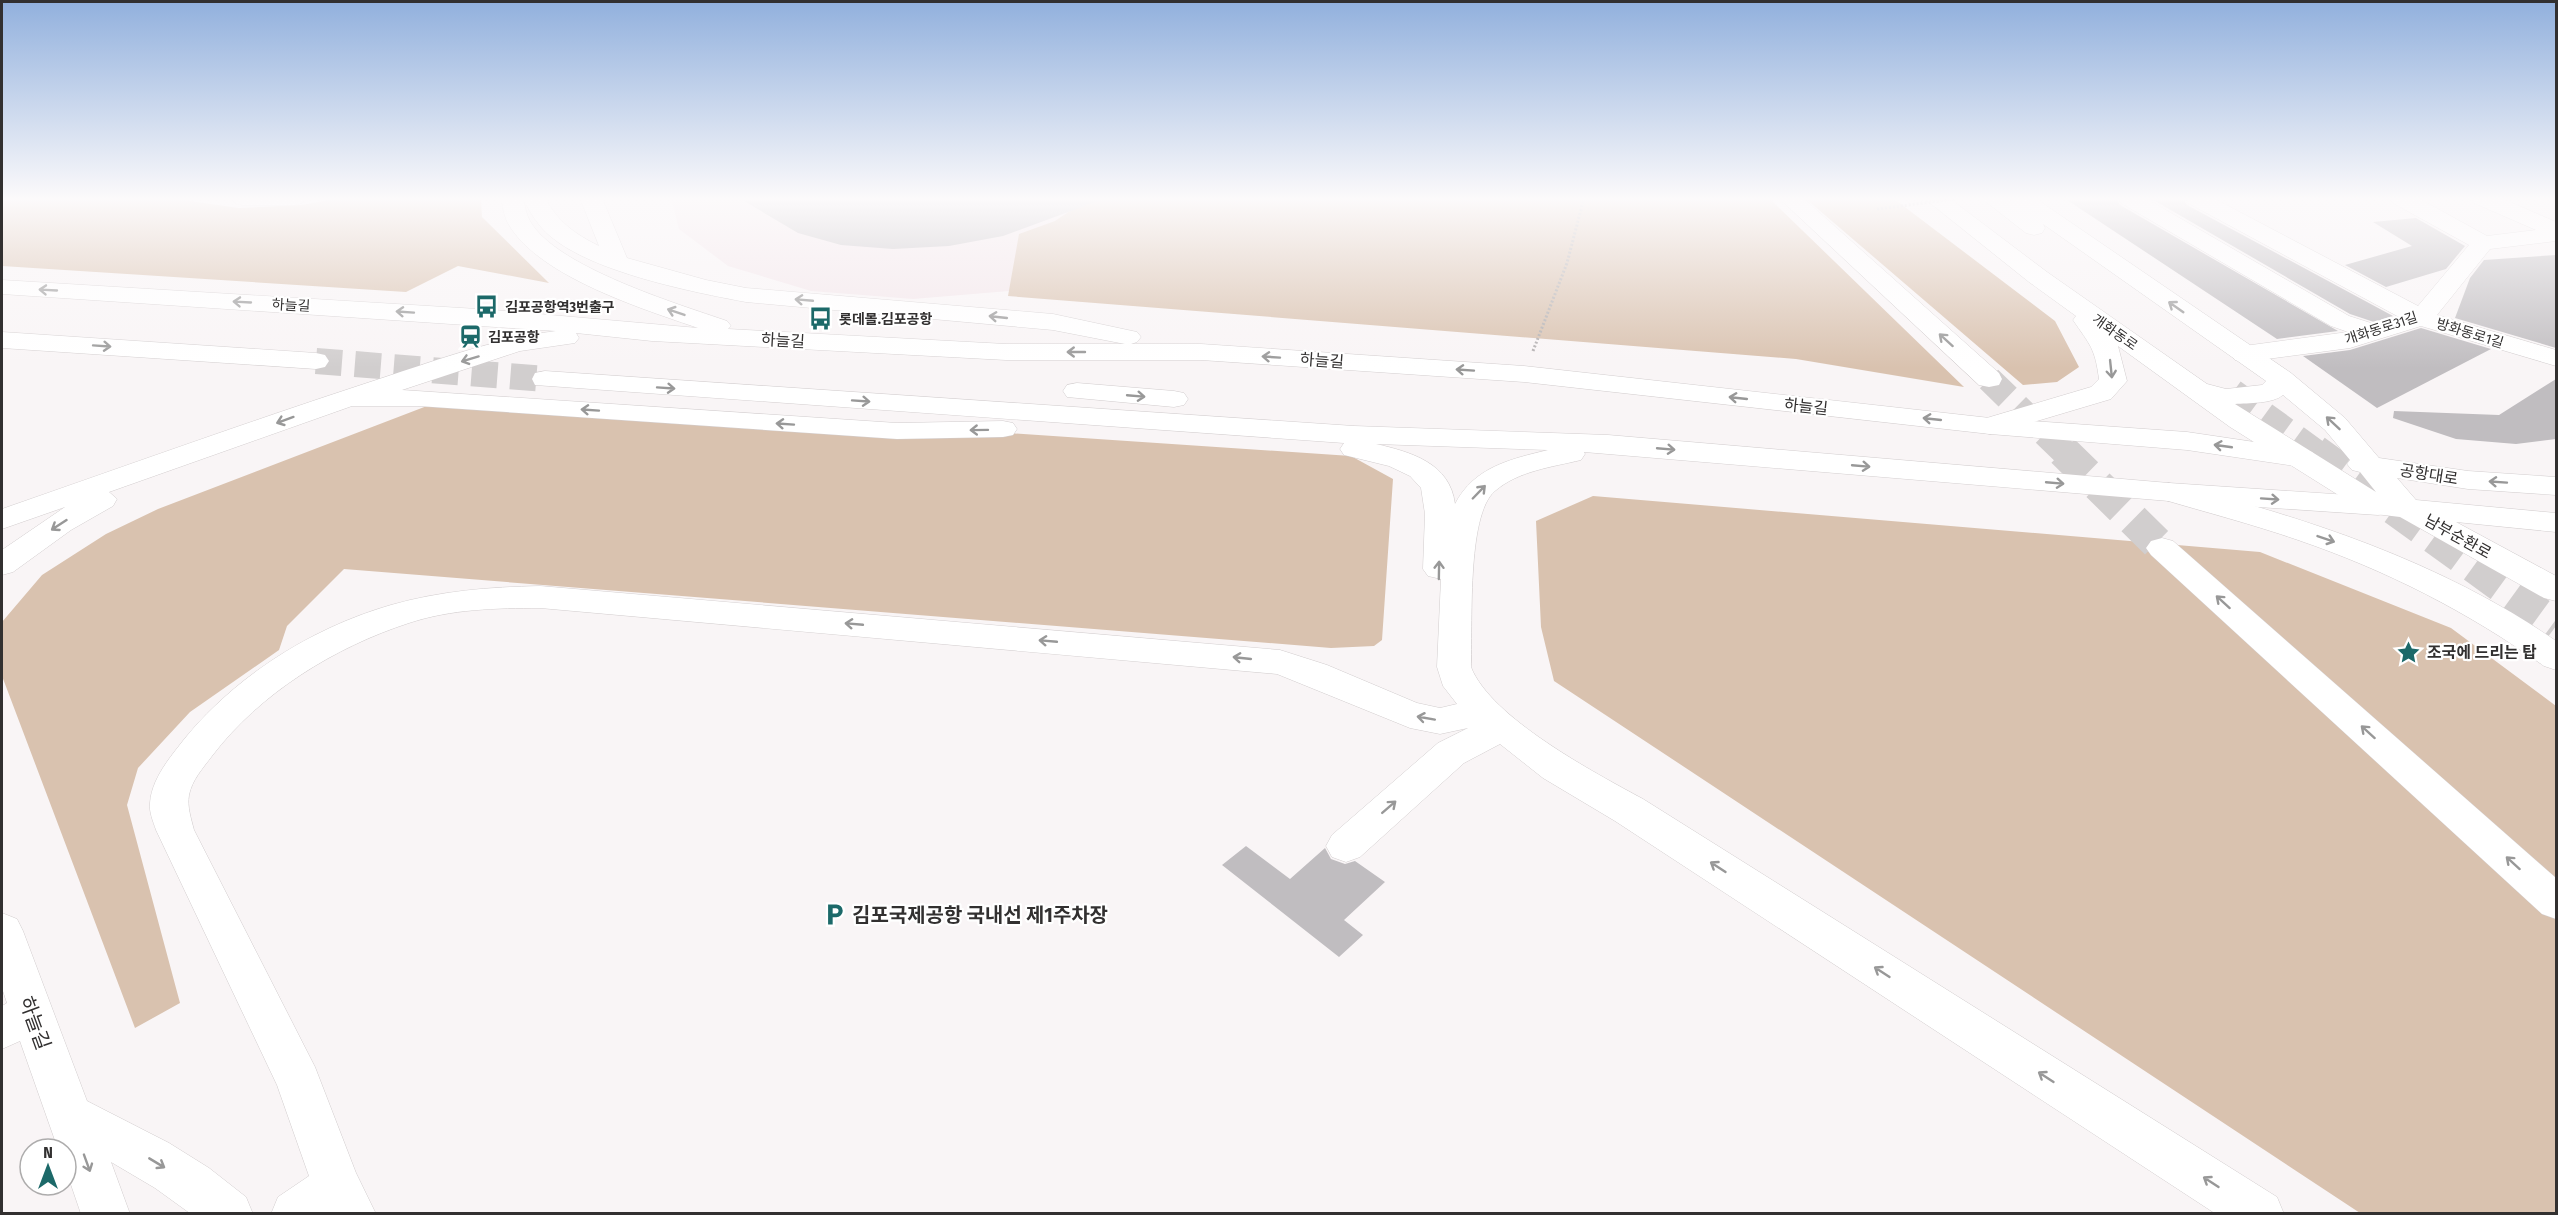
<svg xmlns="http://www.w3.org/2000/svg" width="2558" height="1215" font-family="'Fira Sans Condensed','Noto Sans KR',sans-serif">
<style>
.built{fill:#f3e6ea}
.green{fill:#d9c2af}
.building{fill:#c0bdc0}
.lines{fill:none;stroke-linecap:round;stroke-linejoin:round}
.minor-tunnel-far1{stroke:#d1cece;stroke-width:26;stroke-dasharray:26 13;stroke-linecap:butt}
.minor-tunnel{stroke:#d1cece;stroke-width:33;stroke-dasharray:33 16;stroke-linecap:butt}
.major-tunnel-far1{stroke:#d1cece;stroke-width:26;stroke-dasharray:26 13;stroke-linecap:butt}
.major-tunnel{stroke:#d1cece;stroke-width:33;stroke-dasharray:33 16;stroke-linecap:butt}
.minor-casing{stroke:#d2cdce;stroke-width:1}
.major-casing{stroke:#d2cdce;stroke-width:1}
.path{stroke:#b2afb0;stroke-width:3;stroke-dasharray:2 2;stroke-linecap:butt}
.minor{fill:#fff;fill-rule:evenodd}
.major{fill:#fff;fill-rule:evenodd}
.path-bridge{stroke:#b2afb0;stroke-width:3;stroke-dasharray:2 2;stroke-linecap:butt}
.oneway{stroke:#989898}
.labels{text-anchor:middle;stroke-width:4.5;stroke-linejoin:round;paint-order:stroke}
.far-street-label{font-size:14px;fill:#323030;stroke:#fff}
.far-poi-label{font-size:14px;font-weight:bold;fill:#323030;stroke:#fff;text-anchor:start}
.street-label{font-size:16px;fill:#323030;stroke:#fff}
.poi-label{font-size:16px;font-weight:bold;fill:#323030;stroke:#fff;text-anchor:start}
.near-poi-label{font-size:20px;font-weight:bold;fill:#323030;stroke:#fff;text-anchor:start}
.near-street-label{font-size:20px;fill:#323030;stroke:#fff}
</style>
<rect width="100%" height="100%" fill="#f9f5f6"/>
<!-- built -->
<path class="built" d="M671 198H1226L1020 290 913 299 811 291 728 266 679 229Z"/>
<!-- green -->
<path class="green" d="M2 198H168L239 208 302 205 340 198H481L482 217 549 283 458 266 406 292 2 266Z
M1089 198H1769L1964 387 1796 359 1008 296 1019 234 1055 221Z
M1805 198H1893L2055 321 2079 367 2057 382 2023 385Z
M453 396 1351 456 1393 479 1382 640 1374 646 1331 648 344 569 287 626 279 650 190 712 138 768 127 805 180 1003 135 1028 2 676V622L42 575 106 534 158 509Z
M1593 496 2260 552 2451 628 2556 706V1213H2360L1554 681 1541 627 1536 521Z"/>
<!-- building -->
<path class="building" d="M739 198H1097L1098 201 1003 236 949 246 893 249 841 245 798 233Z
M2064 198H2116L2120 205 2338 331 2277 339Z
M2150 198H2183L2187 205 2393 316 2374 322 2350 314Z
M2416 218 2465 246 2446 269 2386 287 2345 265 2412 246 2373 222Z
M2556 255V348L2455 318 2470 278 2484 260Z
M2421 328 2491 349 2377 408 2303 356 2350 350Z
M2556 379V439L2516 444 2456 439 2393 418 2394 411 2499 415Z
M1246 846 1290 879 1325 848 1331 859 1345 864 1355 861 1385 882 1344 920 1363 935 1339 957 1222 865Z"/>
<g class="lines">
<!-- minor-tunnel-far1 -->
<path class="minor-tunnel-far1" d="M316 361 545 379
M1989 379 2065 453"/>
<!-- minor-tunnel -->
<path class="minor-tunnel" d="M2063 451 2162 548"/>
<!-- major-tunnel-far1 -->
<path class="major-tunnel-far1" d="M2233 392 2317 453"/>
<!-- major-tunnel -->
<path class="major-tunnel" d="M2315 451 2556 626"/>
<defs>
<path id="minor" d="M232 198H305L302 203 294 205H243L235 203Z
M501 198H545C558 222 575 234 599 246L580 198H602L627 258 706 280 746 288 1053 314 1137 332 1141 337 1137 342 1131 344H1201L1524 366 1990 418 2187 432 2302 449 2312 452 2317 458 2312 464 2302 467 2187 450 1990 434 1524 382 1201 360H1006L652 341 576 333 579 338 575 343 520 351 402 390 897 423 1003 421 1013 423 1017 429 1013 435 1003 437 897 439 418 406H352L109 492 117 499 113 506 71 530 13 572 2 575V550L65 507 2 529V509C123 467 245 423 367 383 429 363 491 339 556 331L2 294V280L494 310 698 328C643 309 540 277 509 225 504 217 503 207 501 198ZM523 199C530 212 538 226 550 236 592 272 692 292 746 302L1053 330 1125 344H1006L728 329 731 326 727 321C678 304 556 267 530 221 526 214 525 206 523 199Z
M1779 198H1803L1999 373 2002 379 1999 385 1989 387 1979 385Z
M2118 198H2145L2349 316 2374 324 2399 317 2188 203 2185 198H2213L2418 306 2469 245 2393 203 2390 198H2418L2487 236 2536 230 2474 203 2471 198H2501L2556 222V241L2490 249 2437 315 2556 350V366L2421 326 2350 348 2244 362 2235 360 2231 354 2235 348 2244 346 2348 332 2331 326 2121 203Z
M2 332 316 353 325 355 329 361 325 367 316 369 2 348Z
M545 371 1354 426 1608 435 2169 483 2378 497 2389 499 2393 506 2389 513 2378 515 2169 501 1584 452 1585 454 1581 460C1552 467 1518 471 1495 491 1466 515 1473 629 1471 667 1491 718 1595 773 1643 799L2277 1197 2284 1214H2216L1615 821 1543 778 1500 744 1464 763 1360 857 1346 862 1332 857 1326 846 1332 835 1438 743 1468 728 1440 734 1410 728 1277 674 540 608C497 608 451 609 409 623 335 647 260 693 212 756 203 768 192 780 189 795 187 807 191 818 194 830L315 1067 356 1173 376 1214H271L278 1197 309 1176 277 1085 156 830C153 821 149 812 150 803 151 784 164 765 175 751 227 681 308 629 391 605 440 591 490 587 540 586L1280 650 1327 665 1417 703 1440 708 1457 704 1443 686 1437 667 1441 579 1428 576 1423 569 1425 514 1421 488 1410 476 1389 466 1344 455 1340 449 1344 443 535 385 532 379 535 373ZM1376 444 1548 450C1511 459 1474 467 1455 504 1450 463 1411 452 1376 444Z
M1077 383 1174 391 1184 393 1188 399 1184 405 1174 407 1067 397 1063 391 1067 385Z
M2162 538 2173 541 2556 878V919L2542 914 2151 555 2146 548 2151 541Z
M2 913 17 919 23 931 87 1101 169 1143 209 1168 246 1197 253 1214H191L155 1188 111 1162 130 1214H81L66 1170V1149H58L20 1041 2 1049V1006L7 1003 2 988Z"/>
<path id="major" d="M1924 198H1949L2047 272 2207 384 2226 389 2262 385 2266 381 2043 224 2045 228 2042 233 2034 235 2026 233 1981 198H2007L2011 201 2009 198H2035L2291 373 2345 418 2379 458 2468 471 2556 477V495L2468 489 2397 478 2416 500 2556 513V532L2456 522 2556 576V601L2544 598 2400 517 2367 513 2230 427 2118 346 2127 381 2111 399 2000 432 1990 434 1980 432 1976 426 1980 420 2091 387 2099 379C2095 348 2090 345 2073 320L2076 316 2029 282ZM2283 395 2325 430 2350 460 2347 464 2352 470 2360 472 2376 492 2235 404C2248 403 2273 404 2283 395Z
M2169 483C2305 517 2440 561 2556 641V670L2544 666C2468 612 2386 570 2298 540 2252 524 2205 512 2158 498L2154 492 2158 486Z"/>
</defs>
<!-- minor casing -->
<use href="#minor" class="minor-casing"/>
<!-- major casing -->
<use href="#major" class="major-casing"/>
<!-- path -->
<path class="path" d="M1533 351 1567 263 1584 198"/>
<!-- minor -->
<use href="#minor" class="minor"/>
<!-- major -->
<use href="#major" class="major"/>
<!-- path-bridge -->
<path class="path-bridge" d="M1877 209 1962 198"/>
</g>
<!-- one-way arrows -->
<defs><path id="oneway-shaft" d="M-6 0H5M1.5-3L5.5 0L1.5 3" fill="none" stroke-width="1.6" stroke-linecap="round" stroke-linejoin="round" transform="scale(1.5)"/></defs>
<g class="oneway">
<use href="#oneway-shaft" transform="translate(48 290) rotate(-177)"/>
<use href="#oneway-shaft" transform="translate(804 300) rotate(-175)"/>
<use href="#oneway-shaft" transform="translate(242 302) rotate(-177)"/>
<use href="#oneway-shaft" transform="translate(2176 307) rotate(-145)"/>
<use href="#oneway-shaft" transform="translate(405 312) rotate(-176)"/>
<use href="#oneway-shaft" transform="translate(676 312) rotate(-161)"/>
<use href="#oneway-shaft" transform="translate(998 317) rotate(-174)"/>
<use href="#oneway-shaft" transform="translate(1946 340) rotate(-138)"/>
<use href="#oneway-shaft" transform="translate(102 346) rotate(4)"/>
<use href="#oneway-shaft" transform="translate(1076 352) rotate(180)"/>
<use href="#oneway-shaft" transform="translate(1271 357) rotate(-176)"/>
<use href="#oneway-shaft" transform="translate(470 359) rotate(163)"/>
<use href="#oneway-shaft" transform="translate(2111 369) rotate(84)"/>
<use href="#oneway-shaft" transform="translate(1465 370) rotate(-176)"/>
<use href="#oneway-shaft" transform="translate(666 388) rotate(4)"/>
<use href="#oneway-shaft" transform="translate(1136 396) rotate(5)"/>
<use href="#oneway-shaft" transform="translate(1738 398) rotate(-174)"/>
<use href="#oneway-shaft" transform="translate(861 401) rotate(4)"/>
<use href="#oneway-shaft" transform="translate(590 410) rotate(-176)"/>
<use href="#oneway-shaft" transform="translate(1932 419) rotate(-174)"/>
<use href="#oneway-shaft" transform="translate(285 420) rotate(160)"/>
<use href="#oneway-shaft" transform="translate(2333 423) rotate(-137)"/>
<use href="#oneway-shaft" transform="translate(785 424) rotate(-176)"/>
<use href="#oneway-shaft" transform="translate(979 430) rotate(179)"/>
<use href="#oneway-shaft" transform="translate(2223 446) rotate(-172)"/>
<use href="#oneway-shaft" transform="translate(1666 449) rotate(5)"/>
<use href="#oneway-shaft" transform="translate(1861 466) rotate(5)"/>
<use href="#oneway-shaft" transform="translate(2498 482) rotate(-176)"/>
<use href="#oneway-shaft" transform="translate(2055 483) rotate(5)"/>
<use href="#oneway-shaft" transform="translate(1479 492) rotate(-46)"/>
<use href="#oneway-shaft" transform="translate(2270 499) rotate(4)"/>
<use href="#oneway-shaft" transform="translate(59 525) rotate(147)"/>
<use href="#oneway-shaft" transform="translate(2326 539) rotate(19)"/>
<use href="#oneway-shaft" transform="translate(1439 570) rotate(-89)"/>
<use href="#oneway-shaft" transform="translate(2223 602) rotate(-138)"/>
<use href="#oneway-shaft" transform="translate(854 624) rotate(-175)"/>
<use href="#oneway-shaft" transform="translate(1048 641) rotate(-175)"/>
<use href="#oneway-shaft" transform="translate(1242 658) rotate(-174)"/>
<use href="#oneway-shaft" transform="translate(1426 718) rotate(-170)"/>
<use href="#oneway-shaft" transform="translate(2368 732) rotate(-138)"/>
<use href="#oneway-shaft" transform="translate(1389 807) rotate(-41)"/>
<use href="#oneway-shaft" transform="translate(2513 863) rotate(-138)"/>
<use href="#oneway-shaft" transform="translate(1718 867) rotate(-147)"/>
<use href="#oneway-shaft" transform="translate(1882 972) rotate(-147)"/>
<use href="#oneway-shaft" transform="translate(2046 1077) rotate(-147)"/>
<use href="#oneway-shaft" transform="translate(87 1163) rotate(70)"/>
<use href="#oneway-shaft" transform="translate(157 1163) rotate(31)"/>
<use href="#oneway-shaft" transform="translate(2211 1182) rotate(-147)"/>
</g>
<!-- sky -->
<linearGradient id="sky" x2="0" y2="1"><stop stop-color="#91b0dd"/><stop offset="0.54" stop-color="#fcfafb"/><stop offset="1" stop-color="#fcfafb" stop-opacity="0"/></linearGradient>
<rect width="2558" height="368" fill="url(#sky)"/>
<!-- icons -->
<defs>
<symbol id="bus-bare" viewBox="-9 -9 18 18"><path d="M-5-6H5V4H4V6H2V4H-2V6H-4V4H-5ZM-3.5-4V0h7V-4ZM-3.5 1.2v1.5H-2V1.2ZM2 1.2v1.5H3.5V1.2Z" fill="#1c6969" stroke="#fff" stroke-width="2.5" paint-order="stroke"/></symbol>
<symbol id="station-bare" viewBox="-9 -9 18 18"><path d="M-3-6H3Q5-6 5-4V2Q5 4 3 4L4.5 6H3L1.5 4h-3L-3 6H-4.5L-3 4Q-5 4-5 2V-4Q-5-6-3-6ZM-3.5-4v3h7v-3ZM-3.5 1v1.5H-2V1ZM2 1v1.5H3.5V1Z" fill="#1c6969" stroke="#fff" stroke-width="2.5" paint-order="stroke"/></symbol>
<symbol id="sight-bare" viewBox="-9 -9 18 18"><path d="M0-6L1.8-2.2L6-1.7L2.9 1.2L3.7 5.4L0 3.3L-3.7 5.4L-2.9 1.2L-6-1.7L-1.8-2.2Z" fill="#1c6969" stroke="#fff" stroke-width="2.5" paint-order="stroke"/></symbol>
<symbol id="parking-bare" viewBox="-9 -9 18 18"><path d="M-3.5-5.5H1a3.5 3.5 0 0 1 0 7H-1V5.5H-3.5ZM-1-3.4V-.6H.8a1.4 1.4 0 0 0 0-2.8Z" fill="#1c6969" stroke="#fff" stroke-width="2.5" paint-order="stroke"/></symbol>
</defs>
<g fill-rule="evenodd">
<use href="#bus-bare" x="470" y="290" width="33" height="33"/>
<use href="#bus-bare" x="804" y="302" width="33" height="33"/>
<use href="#station-bare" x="454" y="320" width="33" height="33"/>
<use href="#sight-bare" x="2392" y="636" width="33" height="33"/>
<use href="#parking-bare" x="818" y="898" width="33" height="33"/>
</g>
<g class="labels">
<!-- far-street labels -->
<g class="far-street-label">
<text transform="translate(291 305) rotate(3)" y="5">하늘길</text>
<text transform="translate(2381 328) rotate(-18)" y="5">개화동로31길</text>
<text transform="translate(2115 332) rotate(35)" y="5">개화동로</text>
<text transform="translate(2470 333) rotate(17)" y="5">방화동로1길</text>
</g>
<!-- far-poi labels -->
<g class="far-poi-label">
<text x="505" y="312">김포공항역3번출구</text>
<text x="839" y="324">롯데몰.김포공항</text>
<text x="488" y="342">김포공항</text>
</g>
<!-- street labels -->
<g class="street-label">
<text transform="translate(783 340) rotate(3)" y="6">하늘길</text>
<text transform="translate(1322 360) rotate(4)" y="6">하늘길</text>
<text transform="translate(1806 406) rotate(6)" y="6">하늘길</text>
<text transform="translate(2429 474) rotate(9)" y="6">공항대로</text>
<text transform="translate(2458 536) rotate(29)" y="6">남부순환로</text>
</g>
<!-- poi labels -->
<g class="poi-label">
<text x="2427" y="658">조국에 드리는 탑</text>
</g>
<!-- near-poi labels -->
<g class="near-poi-label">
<text x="852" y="922">김포국제공항 국내선 제1주차장</text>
</g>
<!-- near-street labels -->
<g class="near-street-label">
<text transform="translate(35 1023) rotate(70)" y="7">하늘길</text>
</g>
</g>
<!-- border -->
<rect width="2558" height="1215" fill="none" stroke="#323030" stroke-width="6"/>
<!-- north arrow -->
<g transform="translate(48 1167)"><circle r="28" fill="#ffffff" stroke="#adacac" stroke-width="1.5"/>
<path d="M0-4.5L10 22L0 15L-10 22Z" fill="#1c6969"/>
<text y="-9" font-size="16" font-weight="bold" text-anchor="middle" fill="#323030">N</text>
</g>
</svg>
